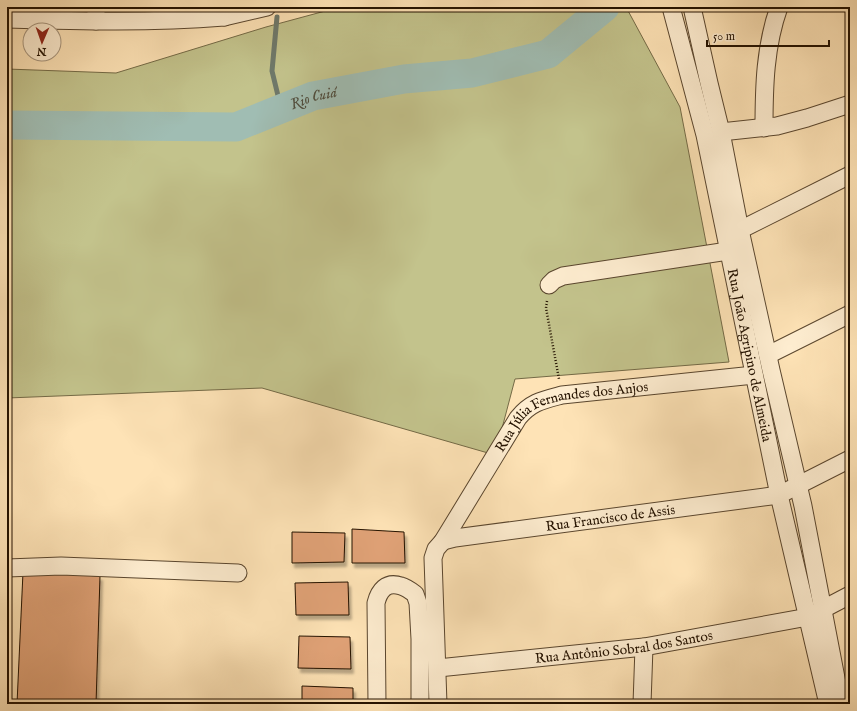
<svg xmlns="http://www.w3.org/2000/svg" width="857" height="711" font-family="'IM FELL English',serif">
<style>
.green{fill:#c3c38c;stroke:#746a46}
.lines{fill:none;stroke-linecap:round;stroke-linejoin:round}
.stream{stroke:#6e796b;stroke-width:5}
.river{stroke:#a0bdb3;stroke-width:29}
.building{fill:#dfa176;stroke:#241200;filter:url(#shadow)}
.minor-casing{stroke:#5a462e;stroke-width:19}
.path{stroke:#241200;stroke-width:2.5;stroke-dasharray:1 2;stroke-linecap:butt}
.minor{stroke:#feedd0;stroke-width:17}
.labels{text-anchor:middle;stroke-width:3;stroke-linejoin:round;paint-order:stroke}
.street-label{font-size:14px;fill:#241200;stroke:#feedd0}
.water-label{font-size:15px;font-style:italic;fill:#4f4e3f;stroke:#feedd0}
</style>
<defs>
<filter id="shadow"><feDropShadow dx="2.5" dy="4.5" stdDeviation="1" flood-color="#0004"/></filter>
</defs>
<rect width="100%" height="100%" fill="#fee3b6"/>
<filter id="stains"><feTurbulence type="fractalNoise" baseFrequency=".005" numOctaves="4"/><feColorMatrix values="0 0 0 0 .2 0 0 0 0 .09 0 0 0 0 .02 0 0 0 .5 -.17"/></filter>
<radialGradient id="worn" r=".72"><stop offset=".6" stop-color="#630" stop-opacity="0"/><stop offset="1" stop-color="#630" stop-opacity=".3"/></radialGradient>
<!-- green -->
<path class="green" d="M340 7H626L680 107 729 362 515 379 495 455 262 388 7 398V69L116 73 266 27Z"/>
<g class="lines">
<!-- stream -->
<path class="stream" d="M277 17 272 71 281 108"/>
<!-- river -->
<path class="river" id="s1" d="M7 125 236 127 313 96 404 79 472 73 548 54 605 7"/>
</g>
<!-- building -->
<path class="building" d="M352 529 404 532 405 563H352Z
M292 532 345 533 344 562 292 563Z
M23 572 100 576 96 704H17Z
M348 582 349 615H296L295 583Z
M299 636 350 637 351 669 298 668Z
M302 686 353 688V704H302Z"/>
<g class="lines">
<defs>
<g id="minor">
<path d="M96 7V21"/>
<path d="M223 7 224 17 267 7"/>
<path id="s2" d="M671 7 705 135 779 495 828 704"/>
<path d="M692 7 709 83 721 132 740 230 771 370 803 506 841 704"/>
<path d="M7 19C79 21 152 23 224 17"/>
<path d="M764 128C764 87 765 46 779 7"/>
<path d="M721 132 777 126 807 118 850 104"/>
<path d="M740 230 850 175"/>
<path d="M549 285 554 280 563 276 728 251 738 247"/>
<path d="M768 355 850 314"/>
<path id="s3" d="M443 541 455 538 779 495 850 459"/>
<path d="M7 568 61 566 238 573"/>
<path id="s4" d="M438 668 644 647 808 617 850 595"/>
<path d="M377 704 376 603C379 591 386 581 401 586 405 587 411 591 415 594L418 603 420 639V704"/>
<path id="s5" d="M438 704 433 558 436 549 443 541 518 418C531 402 543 400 562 395L754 375"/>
<path d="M642 704 644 647"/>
</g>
</defs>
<!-- minor casing -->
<use href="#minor" class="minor-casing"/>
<!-- path -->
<path class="path" d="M547 301 546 308 559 379"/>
<!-- minor -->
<use href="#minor" class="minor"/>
</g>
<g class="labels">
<!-- street labels -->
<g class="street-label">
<text dy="5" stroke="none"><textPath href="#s2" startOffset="357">Rua João Agripino de Almeida</textPath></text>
<text dy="5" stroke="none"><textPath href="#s5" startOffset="360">Rua Júlia Fernandes dos Anjos</textPath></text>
<text dy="5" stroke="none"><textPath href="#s3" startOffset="169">Rua Francisco de Assis</textPath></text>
<text dy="5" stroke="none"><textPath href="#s4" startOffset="187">Rua Antônio Sobral dos Santos</textPath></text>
</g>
<!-- water labels -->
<g class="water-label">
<text dy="5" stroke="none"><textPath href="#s1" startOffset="312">Rio Cuiá</textPath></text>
</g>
</g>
<!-- margin -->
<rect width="857" height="711" fill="none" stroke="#fee3b6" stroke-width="24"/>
<rect x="8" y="8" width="841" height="695" fill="none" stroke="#241200" stroke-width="2"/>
<rect x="12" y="12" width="833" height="687" fill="none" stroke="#241200"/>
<!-- north arrow -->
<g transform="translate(42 42) rotate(182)"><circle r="19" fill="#feedd0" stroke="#a7957d"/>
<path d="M0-3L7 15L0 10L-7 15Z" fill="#8f2418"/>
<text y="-6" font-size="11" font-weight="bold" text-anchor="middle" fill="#241200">N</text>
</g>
<!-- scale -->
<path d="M707 40v6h122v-6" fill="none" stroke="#241200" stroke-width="2"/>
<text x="713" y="40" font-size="12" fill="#241200" stroke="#feedd0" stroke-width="3" paint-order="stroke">50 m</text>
<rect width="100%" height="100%" filter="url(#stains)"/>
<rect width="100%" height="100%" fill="url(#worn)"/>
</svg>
